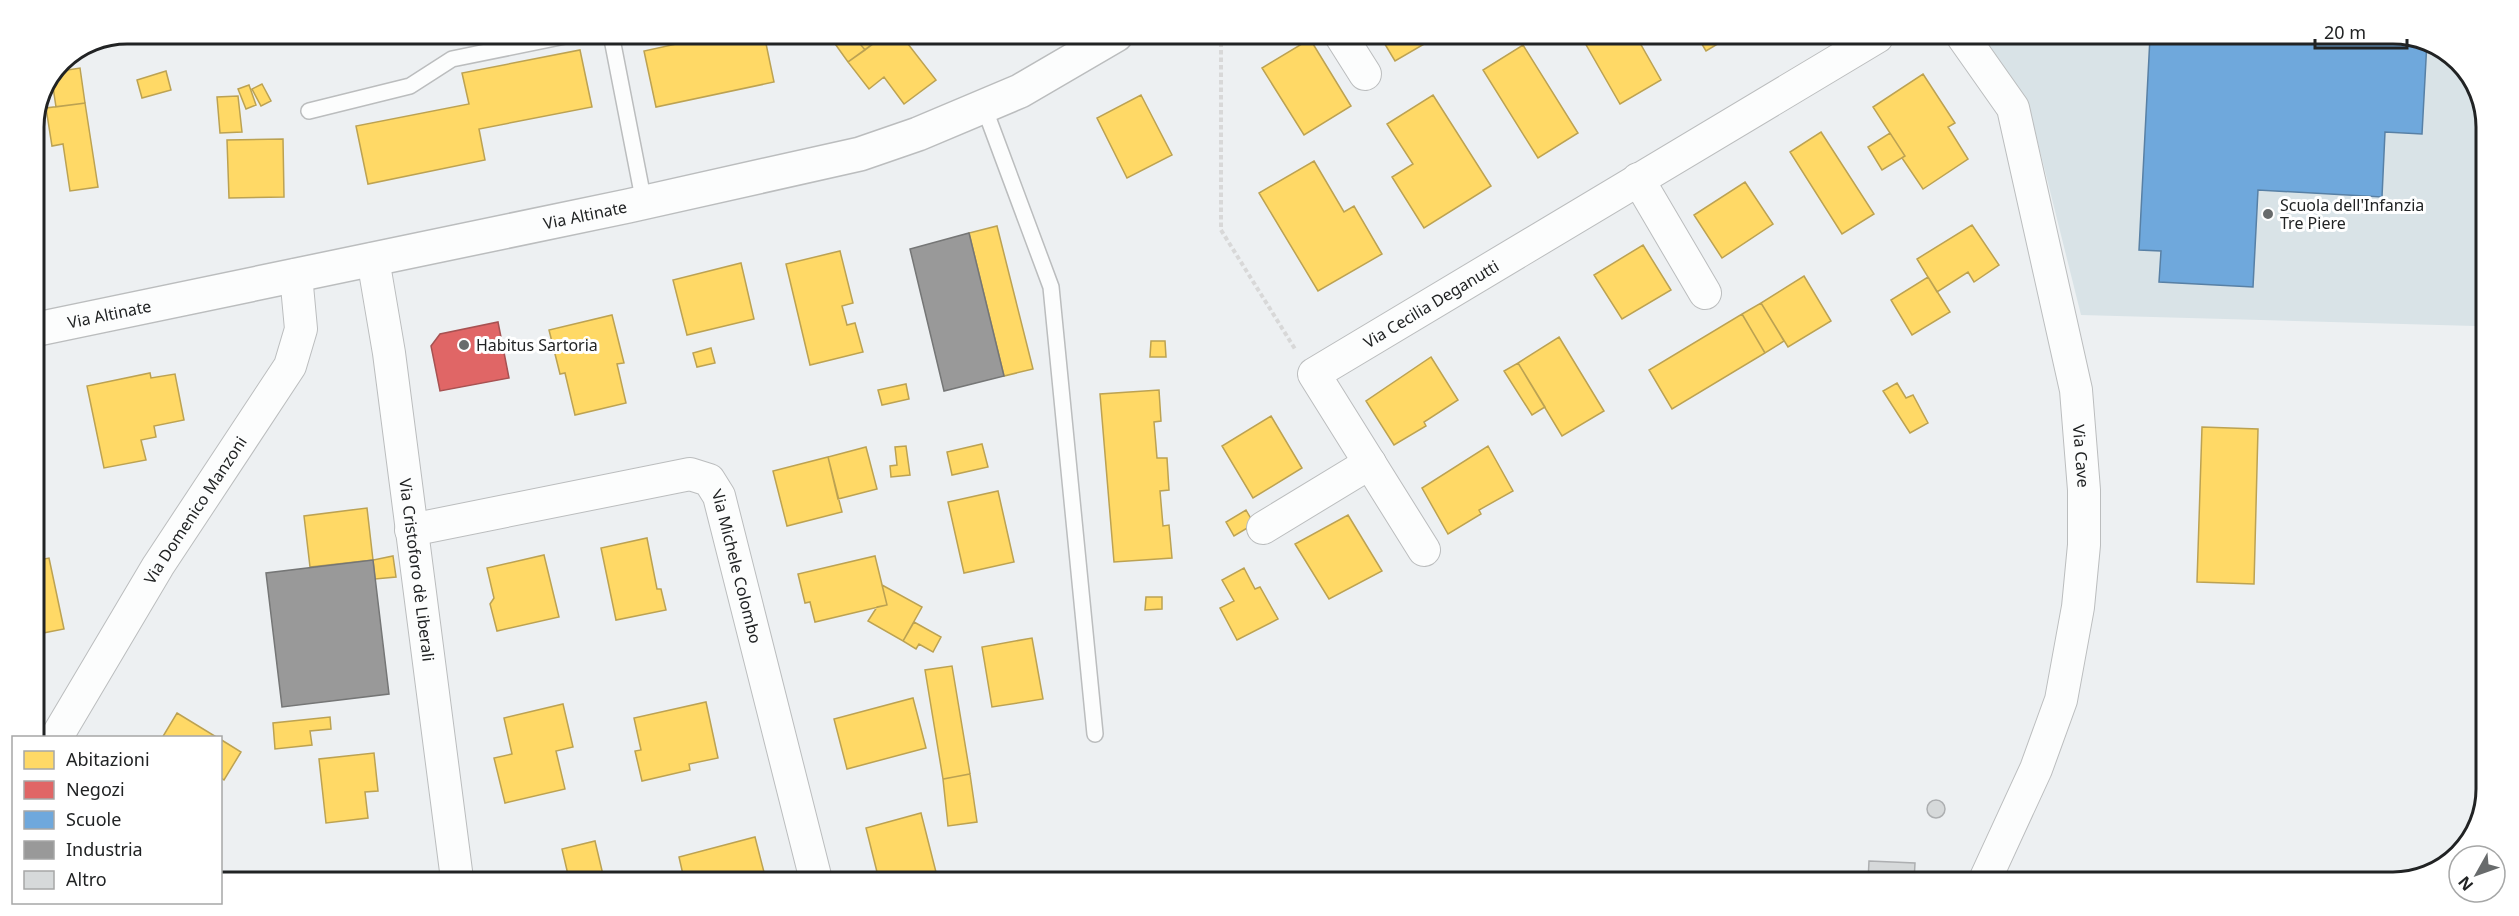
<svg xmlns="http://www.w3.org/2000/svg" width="2519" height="916" font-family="'Noto Sans',sans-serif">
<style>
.built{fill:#d9e3e7}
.homes{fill:#ffd966;stroke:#bca252;stroke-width:1.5}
.shops{fill:#e06666;stroke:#a75252;stroke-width:1.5}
.schools{fill:#6fa8dc;stroke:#5880a5;stroke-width:1.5}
.industry{fill:#999;stroke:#757676;stroke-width:1.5}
.building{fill:#d6d9da;stroke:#adafb1;stroke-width:1.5}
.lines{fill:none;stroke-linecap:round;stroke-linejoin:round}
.service-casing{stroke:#bbbdbe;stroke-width:18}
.minor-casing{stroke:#bbbdbe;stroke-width:34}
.tertiary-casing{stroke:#bbbdbe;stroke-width:36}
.path{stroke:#d8d8d8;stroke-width:4;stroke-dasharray:4.5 3;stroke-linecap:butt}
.service{stroke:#fcfdfd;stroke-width:15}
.minor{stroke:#fcfdfd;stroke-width:32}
.tertiary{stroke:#fcfdfd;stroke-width:33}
.poi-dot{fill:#686b6c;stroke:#fff;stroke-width:2}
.labels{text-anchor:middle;stroke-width:6;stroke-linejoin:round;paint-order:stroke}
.poi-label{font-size:16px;fill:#212324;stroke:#fff;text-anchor:start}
.street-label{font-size:16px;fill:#212324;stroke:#fff}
.rim{fill:none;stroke:#212324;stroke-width:3}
</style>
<rect width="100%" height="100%" fill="#edf0f2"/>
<!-- built -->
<path class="built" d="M1982 37 2422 38 2466 69 2483 113 2475 326 2081 315 2029 107Z"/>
<!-- homes -->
<path class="homes" d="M722 34H764L774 82 656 107 644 51Z
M828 34 853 35 865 50 848 62Z
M853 35H885L865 50Z
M885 35H901L936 80 904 104 884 77 869 89 848 62Z
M1380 36H1438L1395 61Z
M1581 36H1636L1661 80 1620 104Z
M1697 36H1731L1706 51Z
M1310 39 1351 106 1304 135 1262 68Z
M1523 45 1578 133 1538 158 1483 70Z
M580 50 592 107 479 129 485 160 368 184 356 126 469 104 462 73Z
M80 68 85 103 56 107 52 80 55 72Z
M166 71 171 90 142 98 137 80Z
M1923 74 1955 123 1948 127 1968 159 1923 189 1902 158 1905 156 1873 107Z
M262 84 271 101 261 106 252 89Z
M249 85 256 105 246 109 238 89Z
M1141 95 1172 155 1127 178 1097 118Z
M1433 95 1491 186 1424 228 1392 177 1413 164 1387 124Z
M238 96 242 132 220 133 217 97Z
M85 103 98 187 70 191 63 144 52 146 46 108Z
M1821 132 1874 214 1842 234 1790 152Z
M1890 133 1905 156 1882 170 1868 147Z
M283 139 284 197 229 198 227 140Z
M1314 161 1344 212 1354 206 1382 254 1318 291 1259 193Z
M1745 182 1773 224 1722 258 1694 215Z
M1972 225 1999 265 1974 282 1968 272 1937 292 1917 259Z
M997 226 1033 369 1004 376 969 233Z
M1643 245 1671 290 1622 319 1594 275Z
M840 251 853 303 842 306 847 325 855 323 863 352 810 365 786 264Z
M741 263 754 319 687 335 673 280Z
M1804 276 1831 321 1788 347 1761 303Z
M1928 277 1950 312 1912 335 1891 300Z
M1761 303 1784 341 1765 353 1742 314Z
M1742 314 1765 353 1672 409 1649 370Z
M612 315 624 363 617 364 626 403 575 415 565 373 560 374 549 330Z
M1559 337 1604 411 1562 436 1518 363Z
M1151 341H1165L1166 357H1150Z
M711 348 715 363 697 367 693 353Z
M1431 357 1458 400 1424 422 1426 426 1394 445 1366 401Z
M1518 363 1545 407 1532 415 1504 371Z
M150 373 151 378 175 374 184 420 154 426 156 437 141 440 146 460 104 468 87 386Z
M1897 383 1906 398 1913 395 1928 423 1910 433 1883 391Z
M906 384 909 399 882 405 878 390Z
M1159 390 1161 421 1154 422 1157 458H1167L1169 490 1160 491 1163 526 1169 525 1172 558 1114 562 1100 394Z
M1271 416 1302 468 1253 498 1222 446Z
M33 423 39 446 33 447Z
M2202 427 2258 429 2254 584 2197 582Z
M982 444 988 467 952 475 947 452Z
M906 446 910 475 891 477 890 466 897 465 895 447Z
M1488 446 1513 491 1479 510 1481 514 1448 534 1422 488Z
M866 447 877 489 838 499 828 457Z
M828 457 842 512 787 526 773 471Z
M998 491 1014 562 964 573 948 502Z
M367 508 373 560 310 567 304 516Z
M1246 510 1254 524 1234 536 1226 522Z
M1348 515 1382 571 1329 599 1295 544Z
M647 538 657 589H661L666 610 616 620 601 548Z
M544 555 559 617 497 631 490 604 494 598 487 568Z
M393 556 396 577 375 579 373 560Z
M875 556 887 605 815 622 810 602 805 603 798 574Z
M49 558 64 629 33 635V561Z
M1244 568 1255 589 1260 587 1278 619 1237 640 1220 608 1234 601 1222 580Z
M882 585 922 607 903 641 868 621 877 607 887 605Z
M1146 597H1162V609L1145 610Z
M914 622 941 637 933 652 919 644 916 649 903 641Z
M1032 638 1043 699 992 707 982 647Z
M952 666 970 774 943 779 925 670Z
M913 698 926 748 847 769 834 719Z
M706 702 718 758 689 764 690 770 642 781 635 751 641 750 634 718Z
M563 704 573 747 556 751 565 789 505 803 494 758 512 754 504 718Z
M177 713 218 738H162Z
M330 717 331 729 310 731 312 745 275 749 273 723Z
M220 739 241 752 224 780 220 777Z
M374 753 378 791 365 792 368 818 326 823 319 759Z
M970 774 977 822 948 826 943 779Z
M921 813 938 880H879L866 828Z
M755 837 766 880 684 879 679 857Z
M595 841 604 879H569L562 849Z
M399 875V879H368Z"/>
<!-- shops -->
<path class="shops" d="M498 322 509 378 440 391 431 346 440 334Z"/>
<!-- schools -->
<path class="schools" d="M2150 37 2422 38 2427 41 2422 134 2385 132 2382 197 2258 190 2253 287 2159 282 2161 251 2139 250Z"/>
<!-- industry -->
<path class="industry" d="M969 233 1004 376 944 391 910 249Z
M373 560 389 694 282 707 266 573Z"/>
<!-- building -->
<path class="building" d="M1927 809a9 9 0 1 1 18 0a9 9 0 1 1-18 0Z
M1869 861 1915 863 1914 882H1868Z"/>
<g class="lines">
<defs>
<path id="service" d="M611 34 644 203
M984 107 1051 287 1095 734
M309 111 410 86 452 59 575 34"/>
<g id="minor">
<path d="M1341 36 1365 74"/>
<path id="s1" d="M1963 37 2013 108 2076 390 2084 490V545L2078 607 2061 700 2036 769 1984 882"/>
<path d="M1638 179 1705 293"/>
<path id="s2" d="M373 259 389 353 457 879"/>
<path d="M1263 528 1370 463"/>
<path id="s3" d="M411 530 690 474 709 480 719 496 816 880"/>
<path id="s4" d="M1424 550 1314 374 1877 37"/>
<path id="s5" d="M56 738 158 566 290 366 301 329 296 275"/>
</g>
<g id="tertiary">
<path id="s6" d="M33 330 628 206 860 154 918 134 1020 91 1116 35"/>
</g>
</defs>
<!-- service casing -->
<use href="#service" class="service-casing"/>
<!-- minor casing -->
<use href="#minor" class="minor-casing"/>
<!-- tertiary casing -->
<use href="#tertiary" class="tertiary-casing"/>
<!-- path -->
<path class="path" d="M1221 35V230L1295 349"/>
<!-- service -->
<use href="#service" class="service"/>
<!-- minor -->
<use href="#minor" class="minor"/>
<!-- tertiary -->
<use href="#tertiary" class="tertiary"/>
</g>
<!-- markers -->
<g class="poi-dot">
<circle cx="2268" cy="214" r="6"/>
<circle cx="464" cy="345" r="6"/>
</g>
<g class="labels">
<!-- poi labels -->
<g class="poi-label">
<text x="2280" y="211">Scuola dell'Infanzia<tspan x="2280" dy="18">Tre Piere</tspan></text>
<text x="476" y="351">Habitus Sartoria</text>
</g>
<!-- street labels -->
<g class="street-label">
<text dy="6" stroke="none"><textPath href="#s6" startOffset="564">Via Altinate</textPath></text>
<text dy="6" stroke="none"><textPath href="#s4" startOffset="344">Via Cecilia Deganutti</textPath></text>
<text dy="6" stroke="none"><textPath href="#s6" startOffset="78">Via Altinate</textPath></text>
<text dy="6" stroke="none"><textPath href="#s1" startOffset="442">Via Cave</textPath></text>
<text dy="6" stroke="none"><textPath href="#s5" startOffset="267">Via Domenico Manzoni</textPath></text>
<text dy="6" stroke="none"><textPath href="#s3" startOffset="396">Via Michele Colombo</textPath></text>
<text dy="6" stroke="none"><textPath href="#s2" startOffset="314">Via Cristoforo dè Liberali</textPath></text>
</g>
</g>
<!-- crop -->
<path d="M0 0H2519V916H0ZM127 44H2393A83 83 0 0 1 2476 127V789A83 83 0 0 1 2393 872H127A83 83 0 0 1 44 789V127A83 83 0 0 1 127 44Z" fill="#fff" fill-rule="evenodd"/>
<path class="rim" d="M127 44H2393A83 83 0 0 1 2476 127V789A83 83 0 0 1 2393 872H127A83 83 0 0 1 44 789V127A83 83 0 0 1 127 44Z"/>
<!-- legend -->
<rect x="12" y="736" width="210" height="168" fill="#ffffff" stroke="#a6a7a7" stroke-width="1.5"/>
<rect x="24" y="751" width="30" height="18" fill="#ffd966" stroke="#a6a7a7" stroke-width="1.5"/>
<text x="66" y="766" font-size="18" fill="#212324">Abitazioni</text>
<rect x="24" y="781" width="30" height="18" fill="#e06666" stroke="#a6a7a7" stroke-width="1.5"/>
<text x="66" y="796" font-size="18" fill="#212324">Negozi</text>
<rect x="24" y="811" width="30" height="18" fill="#6fa8dc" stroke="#a6a7a7" stroke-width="1.5"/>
<text x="66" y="826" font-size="18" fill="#212324">Scuole</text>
<rect x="24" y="841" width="30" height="18" fill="#999999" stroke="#a6a7a7" stroke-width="1.5"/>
<text x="66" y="856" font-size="18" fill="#212324">Industria</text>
<rect x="24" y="871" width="30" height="18" fill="#d6d9da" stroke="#a6a7a7" stroke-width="1.5"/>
<text x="66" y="886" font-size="18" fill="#212324">Altro</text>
<!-- north arrow -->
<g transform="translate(2477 874) rotate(230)"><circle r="28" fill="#ffffff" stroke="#a6a7a7" stroke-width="1.5"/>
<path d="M0-4.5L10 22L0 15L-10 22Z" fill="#686b6c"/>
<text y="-9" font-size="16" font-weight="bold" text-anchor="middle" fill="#212324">N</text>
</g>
<!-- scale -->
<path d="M2315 39v9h92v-9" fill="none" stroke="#212324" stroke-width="3"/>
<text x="2324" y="39" font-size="18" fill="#212324" stroke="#ffffff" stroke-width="4.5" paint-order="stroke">20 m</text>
</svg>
